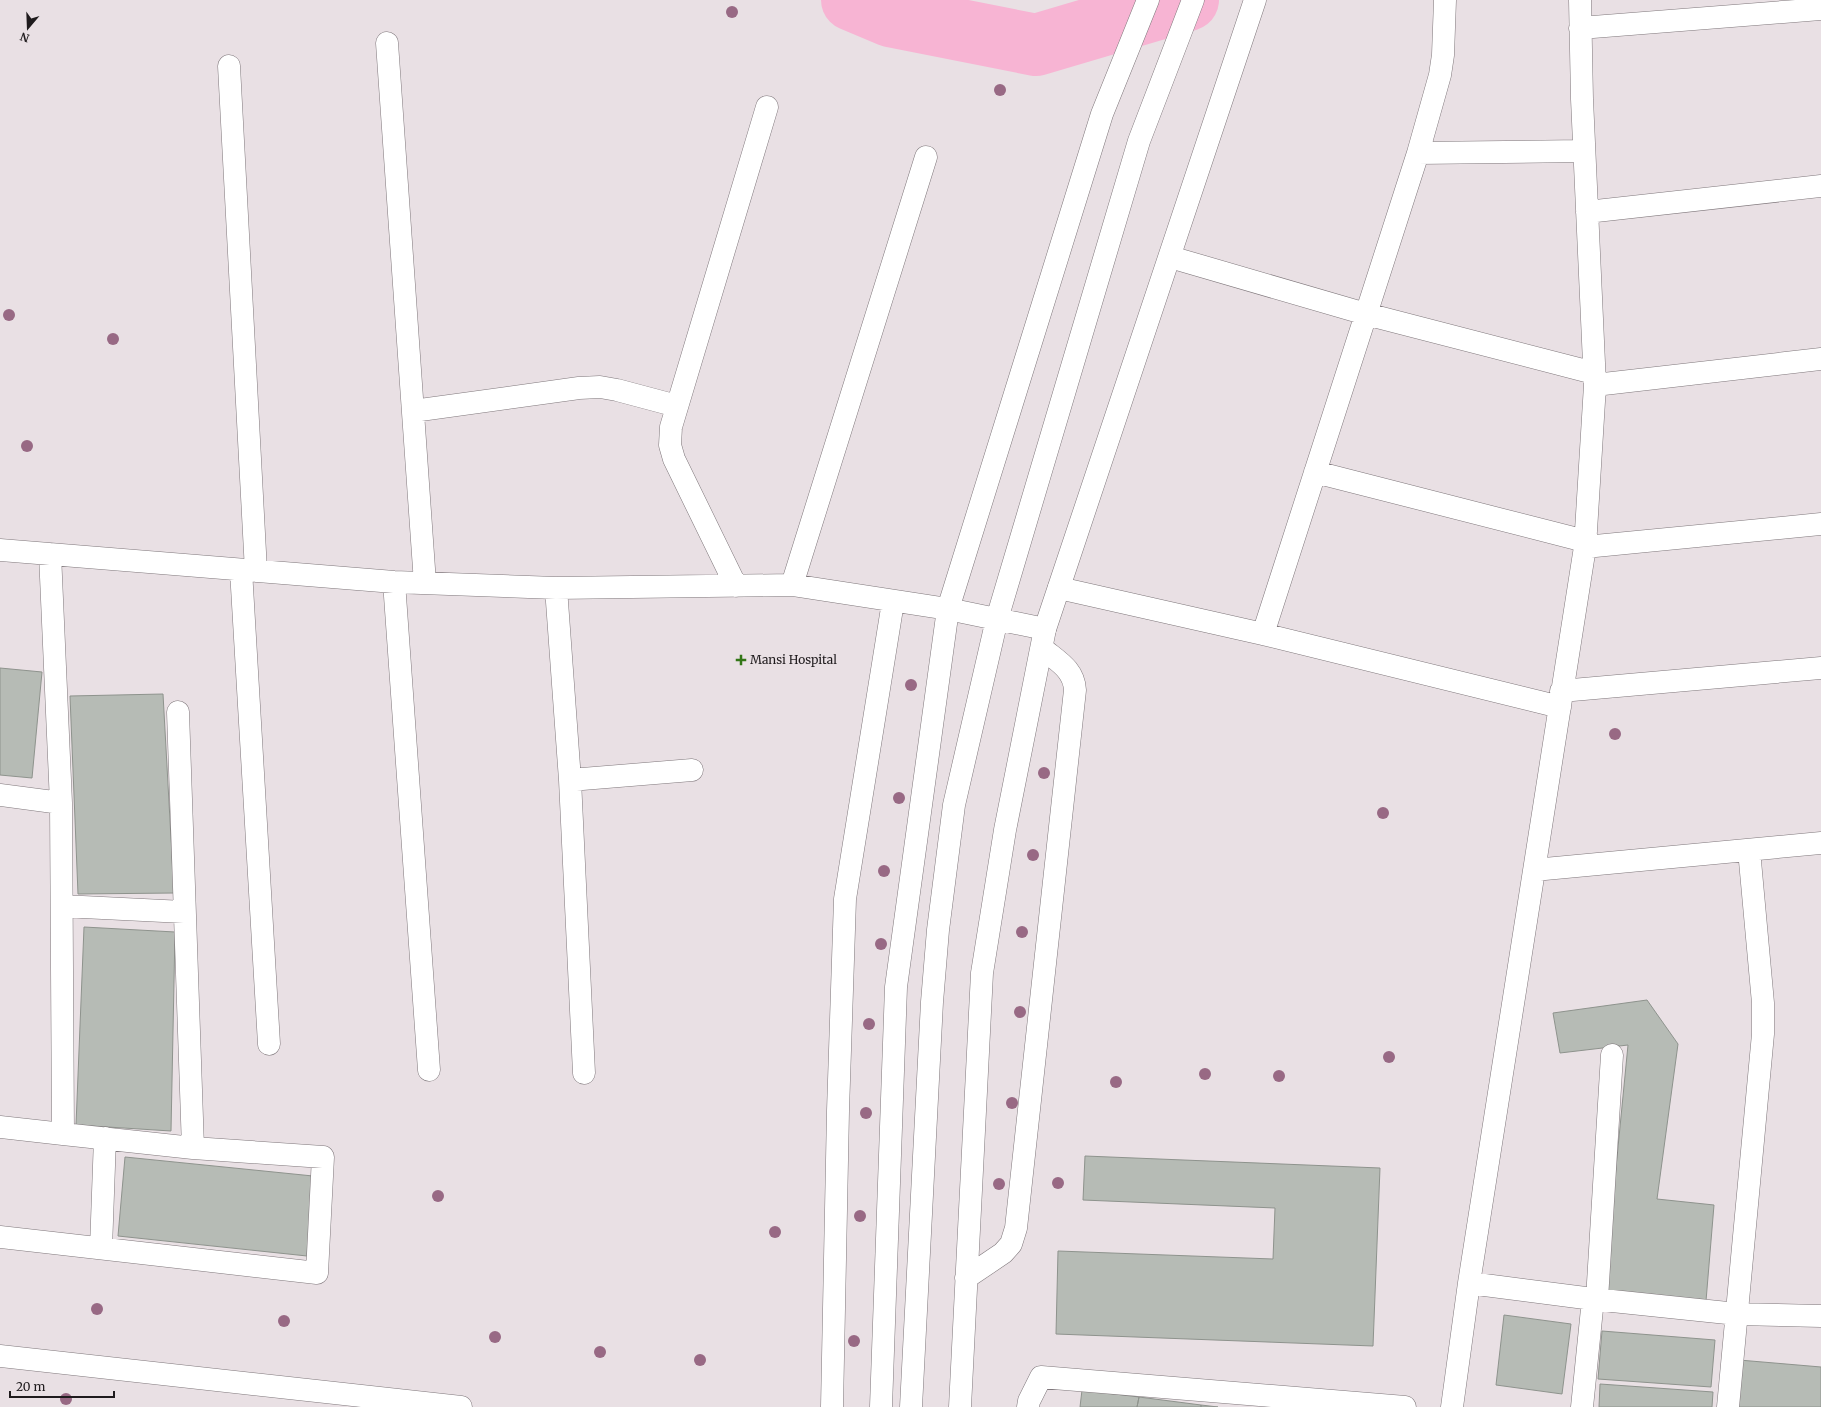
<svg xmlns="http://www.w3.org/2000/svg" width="1821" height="1407" font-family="Merriweather,serif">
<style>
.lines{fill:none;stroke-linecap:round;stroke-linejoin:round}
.river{stroke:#f7b4d3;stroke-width:62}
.building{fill:#b6bbb5;stroke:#8e938d}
.minor-casing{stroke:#7f777b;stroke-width:23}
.major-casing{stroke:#7f777b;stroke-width:23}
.minor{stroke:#fff;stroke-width:22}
.major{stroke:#fff;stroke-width:22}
.tree{fill:#986984}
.poi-dot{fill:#327616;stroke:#e9e0e4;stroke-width:1.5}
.labels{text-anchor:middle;stroke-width:4;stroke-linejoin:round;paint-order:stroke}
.poi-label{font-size:12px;fill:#1f1b1d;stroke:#e9e0e4;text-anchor:start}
</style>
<rect width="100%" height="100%" fill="#e9e0e4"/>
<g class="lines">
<!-- river -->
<path class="river" d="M852 0 890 16 1036 45 1188 0"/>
</g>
<!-- building -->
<path class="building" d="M0 668 42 672 32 778 0 775Z
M163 694 174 893 78 894 70 696Z
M84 927 175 932 171 1131 76 1125Z
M1647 1000 1678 1044 1657 1199 1714 1205 1706 1301 1604 1291 1628 1045 1560 1053 1553 1013Z
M1085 1156 1380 1168 1373 1346 1056 1334 1058 1251 1273 1259 1275 1208 1083 1200Z
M125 1157 313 1176 307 1256 118 1236Z
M1504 1315 1571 1324 1562 1394 1496 1385Z
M1602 1331 1715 1340 1711 1387 1598 1379Z
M1739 1360 1821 1367V1407H1736Z
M1600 1384 1713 1392 1712 1407H1599Z
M1082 1390 1139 1397 1137 1407H1080Z
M1139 1397 1201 1405V1407H1137Z
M1201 1405 1218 1407H1201Z"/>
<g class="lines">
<defs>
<path id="minor" d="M1580 28 1821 9
M387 43 425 583
M229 66 256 571
M1418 153 1584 151
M1587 212 1821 186
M1170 257 1366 314 1594 373
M1595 385 1821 359
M413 411 579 388 600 387 617 390 677 406
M1315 472 1585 541
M1585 547 1821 524
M0 550 394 582 556 588 792 585 948 609 1045 629
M50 554 61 803 63 1134 193 1148 178 712
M241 570 269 1044
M394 582 429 1070
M792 585 926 157
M736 586 674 459 670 445 671 427 767 107
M556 588 570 780 584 1073
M1059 588 1263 634 1560 707
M1263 634 1418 153 1440 75 1443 55 1445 0
M1561 691 1821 668
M570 780 692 770
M0 795 61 803
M1534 870 1821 843
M62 906 184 912
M0 1127 63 1134
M0 1237 317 1273 323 1157 193 1148
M101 1248 105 1138
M1469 1283 1593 1299 1737 1314 1821 1316
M1597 1299 1612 1055
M0 1356 461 1407
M832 1407 838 1111 845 899 893 602
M911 1407 932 1002 938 930 954 805 997 619 1139 141 1193 0
M1028 1407 1029 1401 1041 1377 1405 1407
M1452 1407 1469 1283 1585 547 1595 385 1582 99 1580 0
M1582 1407 1593 1299
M1728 1407 1763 1034V1003L1749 850"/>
<path id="major" d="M966 1278 1003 1253 1011 1244 1016 1228 1075 690C1074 669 1057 661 1042 648
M881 1407 896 987 948 609 1102 114 1148 0
M960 1407 982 973 1005 830 1045 629 1255 0"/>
</defs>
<!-- minor casing -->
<use href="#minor" class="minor-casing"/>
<!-- major casing -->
<use href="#major" class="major-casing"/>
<!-- minor -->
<use href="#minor" class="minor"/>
<!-- major -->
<use href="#major" class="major"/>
</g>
<!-- trees -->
<g class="tree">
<circle cx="732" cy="12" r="6"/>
<circle cx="1000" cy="90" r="6"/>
<circle cx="9" cy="315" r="6"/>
<circle cx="113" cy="339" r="6"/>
<circle cx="27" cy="446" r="6"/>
<circle cx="911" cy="685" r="6"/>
<circle cx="1615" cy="734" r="6"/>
<circle cx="1044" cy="773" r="6"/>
<circle cx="899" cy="798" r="6"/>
<circle cx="1383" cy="813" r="6"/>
<circle cx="1033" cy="855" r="6"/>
<circle cx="884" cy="871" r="6"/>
<circle cx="1022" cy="932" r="6"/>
<circle cx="881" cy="944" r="6"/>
<circle cx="1020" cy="1012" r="6"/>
<circle cx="869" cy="1024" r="6"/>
<circle cx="1389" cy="1057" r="6"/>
<circle cx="1205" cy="1074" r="6"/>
<circle cx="1279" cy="1076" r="6"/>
<circle cx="1116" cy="1082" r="6"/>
<circle cx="1012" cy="1103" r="6"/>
<circle cx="866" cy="1113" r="6"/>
<circle cx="1058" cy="1183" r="6"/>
<circle cx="999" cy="1184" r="6"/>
<circle cx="438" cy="1196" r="6"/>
<circle cx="860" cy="1216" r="6"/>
<circle cx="775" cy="1232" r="6"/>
<circle cx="97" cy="1309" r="6"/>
<circle cx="284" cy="1321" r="6"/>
<circle cx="495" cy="1337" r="6"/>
<circle cx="854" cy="1341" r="6"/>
<circle cx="600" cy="1352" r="6"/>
<circle cx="700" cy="1360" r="6"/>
<circle cx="66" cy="1399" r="6"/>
</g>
<!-- markers -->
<path class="poi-dot" d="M739 654h4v4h4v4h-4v4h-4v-4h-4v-4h4z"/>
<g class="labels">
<!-- poi labels -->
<g class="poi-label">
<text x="750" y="664">Mansi Hospital</text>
</g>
</g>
<!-- north arrow -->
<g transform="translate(28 28) rotate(199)" stroke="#e9e0e4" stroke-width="3" paint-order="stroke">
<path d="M0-3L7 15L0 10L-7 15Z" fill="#1f1b1d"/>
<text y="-6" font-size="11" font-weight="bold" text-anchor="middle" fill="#1f1b1d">N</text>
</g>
<!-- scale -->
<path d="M10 1391v6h104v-6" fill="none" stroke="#1f1b1d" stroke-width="2"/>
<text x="16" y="1391" font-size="12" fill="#1f1b1d" stroke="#e9e0e4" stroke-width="3" paint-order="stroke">20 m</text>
</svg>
